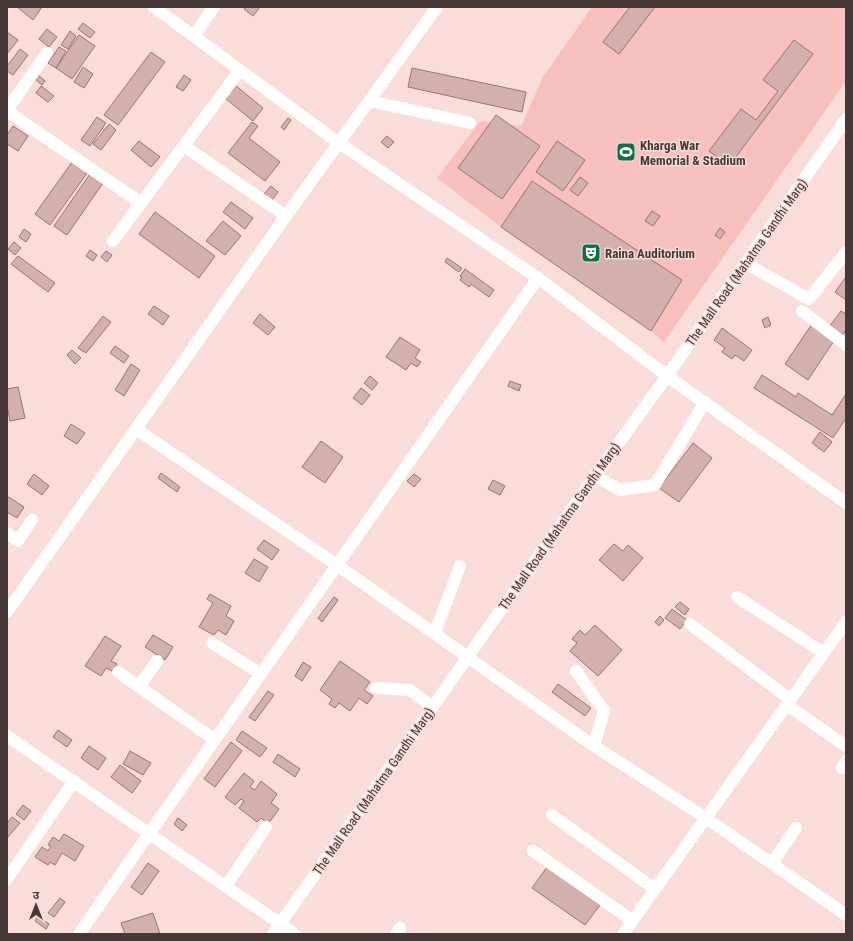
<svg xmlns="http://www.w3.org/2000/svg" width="853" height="941" font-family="'Roboto Condensed','Noto Sans Devanagari',sans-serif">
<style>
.green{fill:#f7bfbd}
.building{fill:#d3afad;stroke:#977574}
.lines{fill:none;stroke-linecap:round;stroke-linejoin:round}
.minor{stroke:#fff;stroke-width:12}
.labels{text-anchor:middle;stroke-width:3;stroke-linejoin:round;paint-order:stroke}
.poi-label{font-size:13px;font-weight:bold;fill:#463837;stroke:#fadcda;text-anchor:start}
.street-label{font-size:13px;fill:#463837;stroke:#fadcda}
</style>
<rect width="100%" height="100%" fill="#fadcda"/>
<!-- green -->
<path class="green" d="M592 7H846V81L664 342 651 331 682 280 533 181 501 227 437 178 480 121 521 126 543 77Z"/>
<!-- building -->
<path class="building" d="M17 7H42L33 20Z
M246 7H260L253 16 244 9Z
M630 7H655L619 54 603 42Z
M83 23 95 32 90 38 78 29Z
M47 29 57 37 49 47 39 39Z
M70 31 76 36 68 49 61 45Z
M7 32 18 40 7 54Z
M79 35 95 46 72 79 56 68Z
M794 40 813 54 729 166 709 151 741 109 756 120 778 91 763 80Z
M59 47 66 51 56 68 48 63Z
M20 49 28 55 13 75 7 71V66Z
M151 52 165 62 118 125 104 115Z
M83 67 93 74 84 88 74 82Z
M412 68 526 92 522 112 408 87Z
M38 75 45 81 42 85 35 79Z
M184 75 191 80 183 91 176 87Z
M235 85 263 108 253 121 225 98Z
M41 86 54 96 48 102 36 93Z
M496 115 540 146 502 199 458 168Z
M97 117 106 123 90 146 81 140Z
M288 118 291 120 284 130 281 127Z
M252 122 258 126 249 138 280 162 265 181 228 153Z
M109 124 116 130 101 150 93 144Z
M13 126 28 136 18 151 7 144V135Z
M387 136 394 142 388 148 381 142Z
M139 141 160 157 151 167 131 150Z
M557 141 585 160 563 191 536 172Z
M75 158 90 169 50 225 35 214Z
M92 171 105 180 67 235 54 226Z
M580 177 588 183 578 196 570 190Z
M532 181 682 280 651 331 501 227Z
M271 186 278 192 272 200 264 194Z
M231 202 253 218 245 229 223 212Z
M652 211 660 216 653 226 645 221Z
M155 212 215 256 199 278 139 234Z
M223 221 241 236 225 255 206 241Z
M720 228 725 232 720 239 715 235Z
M24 229 31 234 26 242 19 237Z
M14 242 21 248 15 255 8 249Z
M90 250 97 255 93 261 86 256Z
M106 251 112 255 107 262 101 257Z
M18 256 55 283 48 292 11 264Z
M447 258 462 268 459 272 445 262Z
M465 269 494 290 489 297 471 284 469 287 460 280 462 277 460 276Z
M846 277V300L835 292Z
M154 306 169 316 163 325 148 314Z
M841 311 846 314V330L842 336 829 327Z
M260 314 275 327 268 335 253 323Z
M103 316 111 322 86 353 78 348Z
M768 317 771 325 765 328 762 320Z
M812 324 835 339 808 380 785 364Z
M722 328 752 350 744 361 735 355 732 359 722 352 725 348 714 340Z
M400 337 420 350 415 358 421 362 417 367 411 363 406 370 386 357Z
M115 346 129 356 124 363 110 353Z
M72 350 81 358 75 364 67 355Z
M131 364 140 370 124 396 115 390Z
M762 375 796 397 798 393 832 415 846 394V418L833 438 754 388Z
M370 376 378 383 372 390 364 383Z
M510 381 521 385 519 391 508 386Z
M18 387 25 418 10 421 7 406V389Z
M361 388 370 395 362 405 353 398Z
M71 424 85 433 77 444 64 436Z
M820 432 832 442 824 452 812 443Z
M321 441 343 457 325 483 302 467Z
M693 443 712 458 679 502 659 488Z
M161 473 180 487 177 492 158 478Z
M34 474 49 486 42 495 27 484Z
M414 474 421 479 414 487 407 481Z
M493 480 505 486 500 495 488 489Z
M7 496 24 507 17 518 7 512Z
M264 540 279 550 272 560 257 549Z
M614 544 623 551 628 545 643 558 623 581 599 560Z
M254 559 268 567 259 582 245 573Z
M210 594 231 606 226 616 234 621 226 635 218 630 214 635 199 627 213 603 207 599Z
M334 597 338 600 322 622 318 618Z
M680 602 689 609 685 615 675 607Z
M672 609 687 620 680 629 665 618Z
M660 616 664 620 659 626 655 622Z
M595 625 622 650 598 676 570 651 577 643 572 639 580 630 585 635Z
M153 635 173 647 165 660 145 647Z
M105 636 121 646 111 661 117 664 112 671 106 668 101 676 85 666Z
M340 661 370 682 364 690 373 696 367 704 359 698 350 711 339 703 335 708 329 704 332 699 320 690Z
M303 662 311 667 302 681 295 676Z
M558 684 591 708 585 716 552 692Z
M268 691 274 695 255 721 249 717Z
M58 730 72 740 67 747 53 737Z
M242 731 267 748 260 757 236 740Z
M231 742 242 751 215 787 204 779Z
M89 746 106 758 98 770 81 758Z
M130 751 151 763 143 775 123 764Z
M278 754 300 769 295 777 273 762Z
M120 765 141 781 132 793 111 777Z
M244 773 254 781 250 787 255 790 261 781 277 794 271 803 279 809 268 824 261 818 257 822 239 808 244 801 241 799 235 805 225 797Z
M23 805 31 811 24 820 16 814Z
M12 817 20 823 7 838V823Z
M178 818 187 825 182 831 174 824Z
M64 834 84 846 75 861 62 853 55 865 50 862 48 865 35 857 42 847 48 851 51 846 48 845 53 837 59 841Z
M148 863 159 871 142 895 131 887Z
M547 867 600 905 585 925 532 888Z
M60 898 65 902 54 917 48 913Z
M153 913 160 934H125L121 923Z
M38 916 49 924 46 929 35 921Z"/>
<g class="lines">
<!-- minor -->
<path class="minor" d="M154 7 339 143 538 278 667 376 846 503
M194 36 214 7
M370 101 470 123
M7 110 47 53
M7 111 141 203
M184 146 286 216
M113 241 240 70
M745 263 809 299 846 252
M802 311 846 345
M136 429 337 565 594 746 706 818 846 915
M595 476 620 490 655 485 705 402
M7 533 18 541 32 520
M737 597 824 653
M7 612 286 216 437 7
M690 624 791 700
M435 633 460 566
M212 643 261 674
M576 671 604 711 594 746
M118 672 215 740
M139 687 157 661
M376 688 410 690 432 707
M787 705 846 746
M7 736 295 934
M842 768 846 761
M552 815 655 889
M533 851 633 921
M772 863 796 828
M7 879 74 781
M226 886 266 827
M79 934 538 278
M273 934 595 476 667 376 846 119
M396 934 400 928
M623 934 846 622"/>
</g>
<!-- icons -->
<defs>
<symbol id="stadium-square" viewBox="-11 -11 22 22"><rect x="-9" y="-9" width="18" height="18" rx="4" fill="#0c7148" stroke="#fadcda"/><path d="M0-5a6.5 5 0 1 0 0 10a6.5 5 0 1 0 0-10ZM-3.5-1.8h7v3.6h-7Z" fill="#fff"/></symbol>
<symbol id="theatre-square" viewBox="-11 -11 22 22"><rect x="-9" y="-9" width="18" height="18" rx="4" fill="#0c7148" stroke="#fadcda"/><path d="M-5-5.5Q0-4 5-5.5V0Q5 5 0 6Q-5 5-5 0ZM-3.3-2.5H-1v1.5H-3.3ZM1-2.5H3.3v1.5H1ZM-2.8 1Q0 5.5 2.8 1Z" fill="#fff"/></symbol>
</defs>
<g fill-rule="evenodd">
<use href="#stadium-square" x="615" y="141" width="22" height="22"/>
<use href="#theatre-square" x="580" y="242" width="22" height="22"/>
</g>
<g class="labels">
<!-- poi labels -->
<g class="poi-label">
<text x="640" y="150">Kharga War<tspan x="640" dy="15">Memorial &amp; Stadium</tspan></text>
<text x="605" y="258">Raina Auditorium</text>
</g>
<!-- street labels -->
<g class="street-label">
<text transform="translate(746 262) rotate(-55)" y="5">The Mall Road (Mahatma Gandhi Marg)</text>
<text transform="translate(559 526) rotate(-55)" y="5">The Mall Road (Mahatma Gandhi Marg)</text>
<text transform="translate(373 791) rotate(-55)" y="5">The Mall Road (Mahatma Gandhi Marg)</text>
</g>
</g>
<!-- border -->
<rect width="853" height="941" fill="none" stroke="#463837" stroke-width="16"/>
<!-- north arrow -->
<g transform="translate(36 905)" stroke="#fadcda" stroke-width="3" paint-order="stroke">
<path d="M0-3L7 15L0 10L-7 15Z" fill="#463837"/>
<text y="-6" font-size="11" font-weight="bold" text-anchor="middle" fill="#463837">उ</text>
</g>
</svg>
